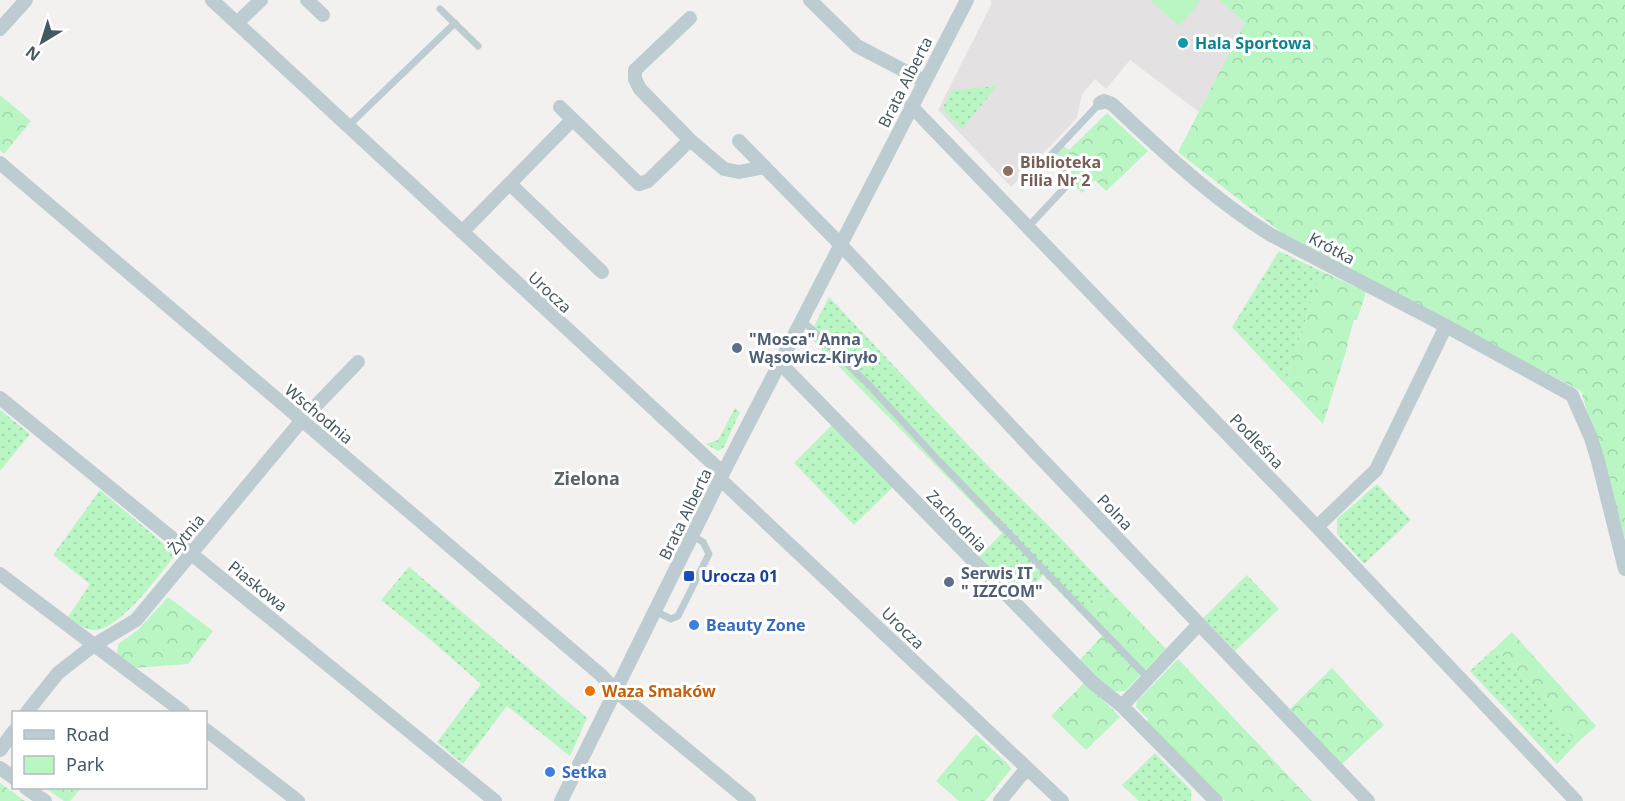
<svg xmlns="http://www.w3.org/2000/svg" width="1625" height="801" font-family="'Noto Sans',sans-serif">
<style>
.education{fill:#e4e1e3}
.green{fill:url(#green-dots)}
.forest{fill:url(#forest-crowns)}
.pitch{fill:#baf5c4}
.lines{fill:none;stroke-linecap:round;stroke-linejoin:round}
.lane{stroke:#bcccd1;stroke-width:7}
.street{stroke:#bcccd1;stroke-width:14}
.culture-dot{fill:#0f9aa8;stroke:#fff;stroke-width:2}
.education-dot{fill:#8d6e63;stroke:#fff;stroke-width:2}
.service-dot{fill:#5c6f8a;stroke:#fff;stroke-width:2}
.transit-dot{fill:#1a4fb4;stroke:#fff;stroke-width:2}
.shop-dot{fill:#3f7fe0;stroke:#fff;stroke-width:2}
.food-dot{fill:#e8710a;stroke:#fff;stroke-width:2}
.labels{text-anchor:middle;stroke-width:6;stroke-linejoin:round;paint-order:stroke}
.culture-label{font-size:16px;font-weight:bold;fill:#0d838f;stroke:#fff;text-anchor:start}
.street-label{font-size:16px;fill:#455960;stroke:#fff}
.education-label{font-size:16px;font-weight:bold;fill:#785e54;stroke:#fff;text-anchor:start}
.service-label{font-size:16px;font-weight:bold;fill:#4e5e75;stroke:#fff;text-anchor:start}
.transit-label{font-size:16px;font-weight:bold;fill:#164399;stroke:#fff;text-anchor:start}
.shop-label{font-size:16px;font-weight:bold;fill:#366cbe;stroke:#fff;text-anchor:start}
.food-label{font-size:16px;font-weight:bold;fill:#c56008;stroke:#fff;text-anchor:start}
.neighbourhood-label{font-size:18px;font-weight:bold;fill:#5b6266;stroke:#fff}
</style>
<defs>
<pattern id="green-dots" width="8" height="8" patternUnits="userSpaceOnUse" patternTransform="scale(1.5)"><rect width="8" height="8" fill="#baf5c4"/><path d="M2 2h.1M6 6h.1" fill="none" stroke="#a1d4ab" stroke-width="1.8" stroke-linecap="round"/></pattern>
<pattern id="forest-crowns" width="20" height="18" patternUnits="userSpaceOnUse" patternTransform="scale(1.5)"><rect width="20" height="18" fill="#baf5c4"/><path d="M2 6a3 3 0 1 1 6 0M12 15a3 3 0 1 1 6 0" fill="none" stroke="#a1d4ab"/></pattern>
</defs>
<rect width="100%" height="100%" fill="#f3f0f0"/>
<!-- education -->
<path class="education" d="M991 0H1219L1245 23 1199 112 1130 60 1106 89 1095 79 1082 94 1077 118 1011 187 938 110 991 5Z"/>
<!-- green -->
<path class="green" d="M997 86 962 129 942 109 952 90Z
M1279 251 1321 271 1285 384 1232 327Z
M829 297 988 466 1050 527 1114 595 1092 599 1078 611 1043 575 1018 601 977 559 1002 533 809 336Z
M735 408 740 412 724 447 718 451 706 444 718 440Z
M0 410 30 434 0 471Z
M833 424 893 487 854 525 794 463Z
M1377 484 1411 520 1364 564 1337 534V519Z
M100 490 176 554C158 576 128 619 101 629 89 633 77 624 68 617L90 584 53 555Z
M409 567 587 718 570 756 507 706 463 764 437 742 481 684 432 641 381 600Z
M1247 575 1279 609 1235 651 1203 618Z
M1494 649 1513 664 1520 674 1548 700 1557 719 1577 743 1557 764 1470 671Z
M1155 753 1191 790V801H1139L1122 785Z"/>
<!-- forest -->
<path class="forest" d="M1219 0H1625V539L1581 391 1282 233 1178 152 1245 23Z
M0 95 31 121 4 154 0 150Z
M1107 113 1148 151 1106 191 1095 180 1082 193 1075 186 1076 179 1056 154 1063 146 1069 150Z
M1321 271 1366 292 1357 320H1354L1347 344 1348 345 1323 424 1285 384Z
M1114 595 1166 649 1125 691H1106L1078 662 1102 636 1078 611 1092 599Z
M168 597 213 631 188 664 133 668 117 656 118 644 138 630Z
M1512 632 1596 726 1577 743 1557 719 1548 700 1520 674 1513 664 1494 649Z
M1178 659 1312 801H1225L1147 723 1148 719 1136 707 1137 701Z
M1332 668 1384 725 1342 764 1290 709Z
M1085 682 1120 717 1086 750 1051 716Z
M976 734 1009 765 1011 769 985 801H959L936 781Z
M0 783 25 801H0Z
M45 788H81L70 801H64Z"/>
<!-- pitch -->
<path class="pitch" d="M1150 0H1198L1200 2 1179 26Z"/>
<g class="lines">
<!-- lane -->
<path class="lane" d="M440 9 478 46
M348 126 455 23
M1028 227 1070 182V179L1053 161 1052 154 1100 103
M802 320 869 385 939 461 1148 678
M655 611 671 619 678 616 709 554 703 542 693 536"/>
<!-- street -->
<path class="street" d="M212 0 723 473
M307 0 323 15
M810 0 857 46 924 81
M690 18 635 70V79L640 89 690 140 724 169 739 172 765 167
M237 23 261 0
M0 29 26 0
M1100 103 1104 101 1112 104C1162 151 1213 199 1271 235L1446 326 1572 395 1591 438 1598 461 1625 569
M911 106 1317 527 1576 801
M560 107 639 184 648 181 690 140
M739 141 840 244 1035 452 1368 801
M0 163 601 675 616 691 749 801
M510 184 602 272
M462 232 572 120
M780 363 1093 683 1122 706 1216 801
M0 398 495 801
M720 479 1062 801
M1317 527 1376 470 1446 326
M0 574 183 712
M1122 706 1199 624
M27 712 58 673 94 645 136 620 302 420 358 362
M206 730 298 801
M0 750 14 731
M0 768 14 778
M26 788 45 801
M561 801 723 473 967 0
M1000 801 1027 768"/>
</g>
<!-- markers -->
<circle class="culture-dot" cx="1183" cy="43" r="6"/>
<circle class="education-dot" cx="1008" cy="171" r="6"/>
<g class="service-dot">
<circle cx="737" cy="348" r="6"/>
<circle cx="949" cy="582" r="6"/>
</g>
<rect class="transit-dot" x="683" y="570" width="12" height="12" rx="3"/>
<g class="shop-dot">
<circle cx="694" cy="625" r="6"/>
<circle cx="550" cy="772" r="6"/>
</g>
<circle class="food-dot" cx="590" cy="691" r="6"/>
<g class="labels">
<!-- culture labels -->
<g class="culture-label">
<text x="1195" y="49">Hala Sportowa</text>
</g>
<!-- street labels -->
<g class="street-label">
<text transform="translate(905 82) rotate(-63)" y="6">Brata Alberta</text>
<text transform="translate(1332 248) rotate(28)" y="6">Krótka</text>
<text transform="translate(550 292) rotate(43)" y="6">Urocza</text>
<text transform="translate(319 414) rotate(40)" y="6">Wschodnia</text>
<text transform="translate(1257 441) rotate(46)" y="6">Podleśna</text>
<text transform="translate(1115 512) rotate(46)" y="6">Polna</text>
<text transform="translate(685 514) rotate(-64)" y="6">Brata Alberta</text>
<text transform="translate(957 521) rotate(46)" y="6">Zachodnia</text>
<text transform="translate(186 534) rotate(-50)" y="6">Żytnia</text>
<text transform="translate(258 586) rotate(39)" y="6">Piaskowa</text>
<text transform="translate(903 628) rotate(44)" y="6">Urocza</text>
</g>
<!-- education labels -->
<g class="education-label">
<text x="1020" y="168">Biblioteka<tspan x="1020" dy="18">Filia Nr 2</tspan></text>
</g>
<!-- service labels -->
<g class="service-label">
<text x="749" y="345">"Mosca" Anna<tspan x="749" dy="18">Wąsowicz-Kiryło</tspan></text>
<text x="961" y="579">Serwis IT<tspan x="961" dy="18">" IZZCOM"</tspan></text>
</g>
<!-- transit labels -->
<g class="transit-label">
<text x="701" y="582">Urocza 01</text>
</g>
<!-- shop labels -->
<g class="shop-label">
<text x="706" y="631">Beauty Zone</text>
<text x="562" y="778">Setka</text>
</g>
<!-- food labels -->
<g class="food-label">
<text x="602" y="697">Waza Smaków</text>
</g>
<!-- neighbourhood labels -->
<g class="neighbourhood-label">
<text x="587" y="485">Zielona</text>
</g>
</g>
<!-- legend -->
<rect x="12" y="711" width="195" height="78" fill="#ffffff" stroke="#b5bdbf" stroke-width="1.5"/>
<rect x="24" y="730" width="30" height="9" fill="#bcccd1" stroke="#b5bdbf" stroke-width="1.5"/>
<text x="66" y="741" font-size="18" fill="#455960">Road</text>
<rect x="24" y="756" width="30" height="18" fill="#baf5c4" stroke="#b5bdbf" stroke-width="1.5"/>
<text x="66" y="771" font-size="18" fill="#455960">Park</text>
<!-- north arrow -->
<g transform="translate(42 42) rotate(218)" stroke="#ffffff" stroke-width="4.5" paint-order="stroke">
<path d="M0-4.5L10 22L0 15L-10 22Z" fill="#455960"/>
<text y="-9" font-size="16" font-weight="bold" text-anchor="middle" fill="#455960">N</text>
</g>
</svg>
